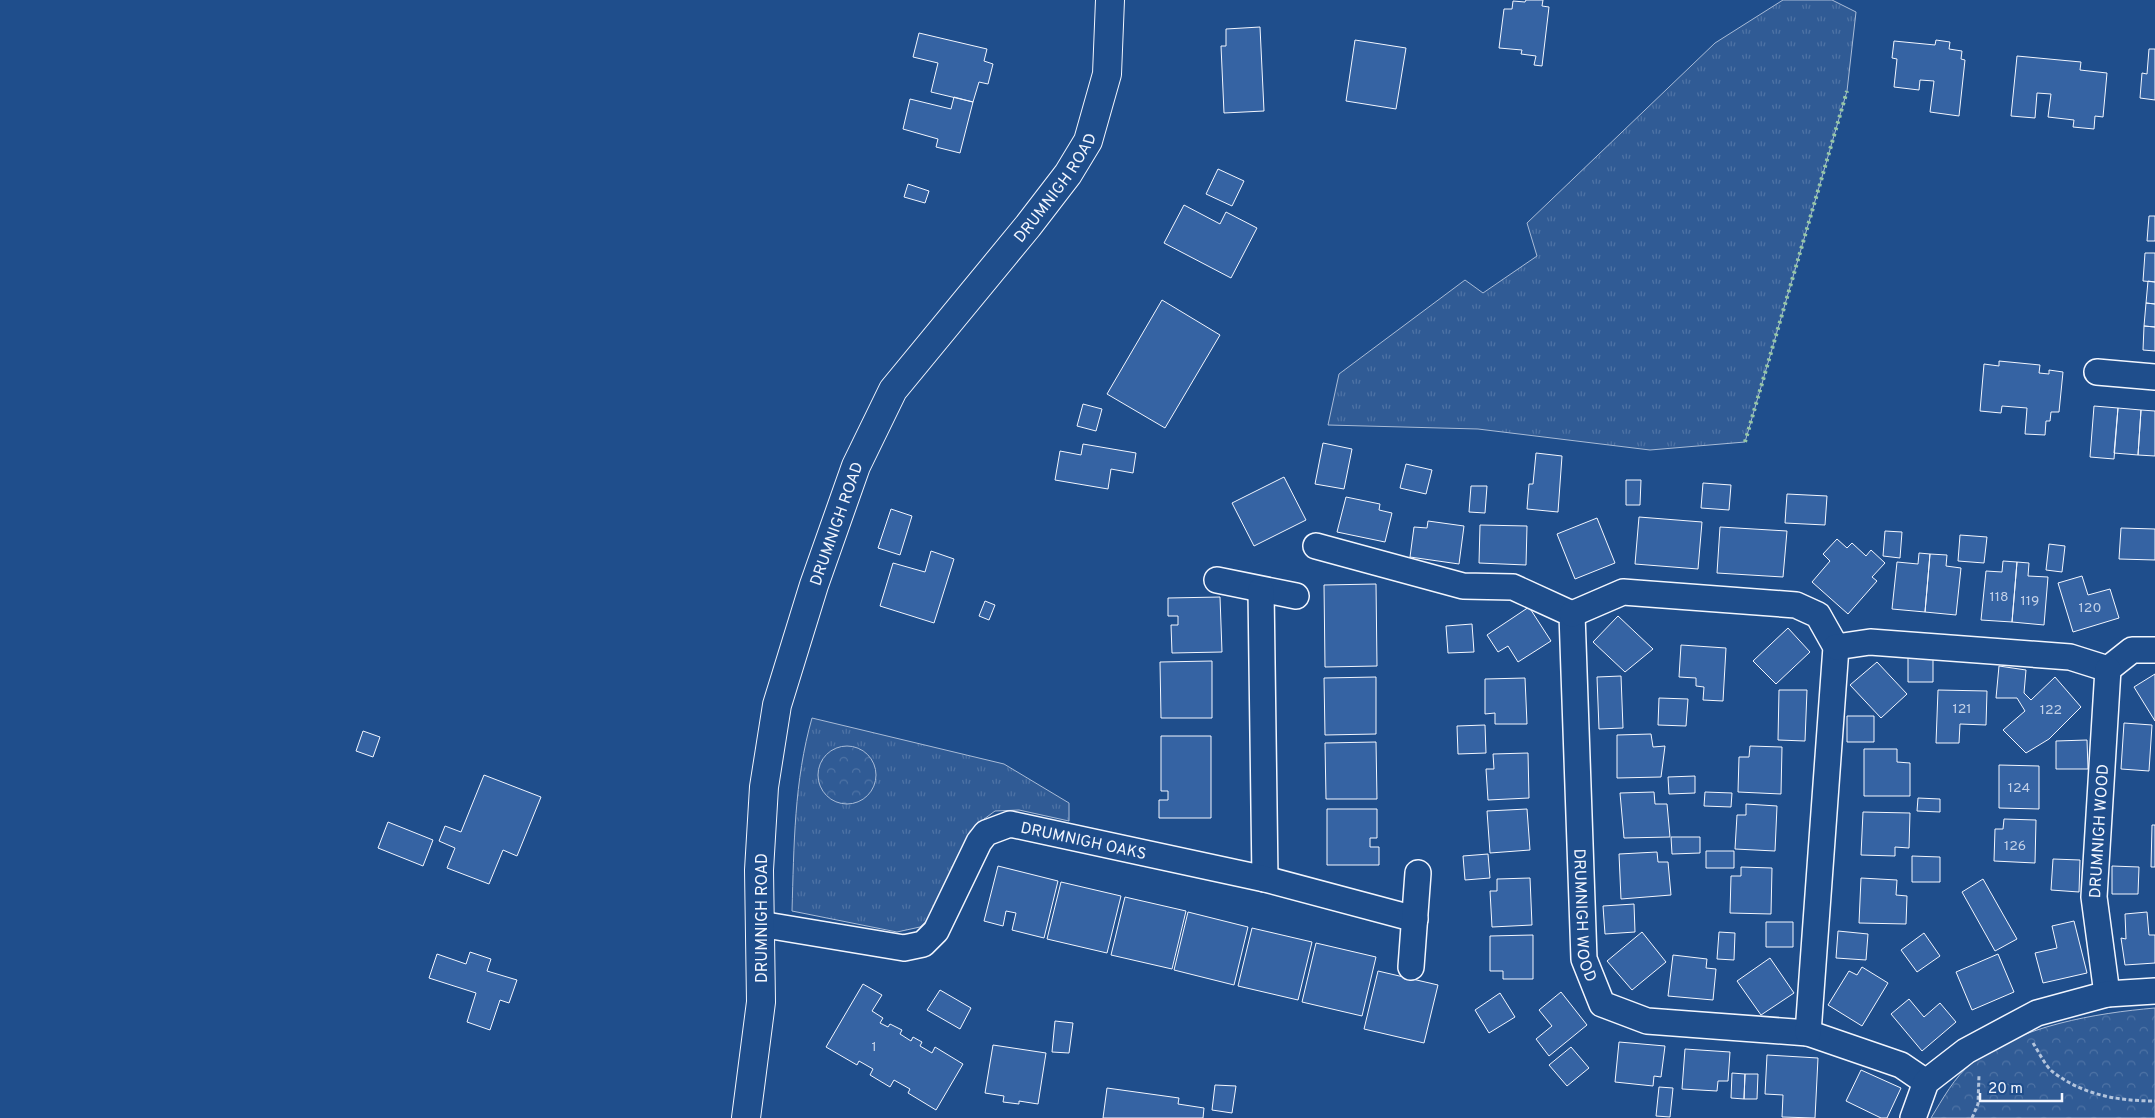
<svg xmlns="http://www.w3.org/2000/svg" width="2155" height="1118" font-family="Overpass,sans-serif">
<style>
.grass{fill:url(#grass-tufts);stroke:#a8bbd7}
.park{fill:url(#park-crowns);stroke:#a8bbd7}
.building{fill:#3563a3;stroke:#f2f6ff}
.lines{fill:none;stroke-linecap:round;stroke-linejoin:round}
.street-casing{stroke:#f2f6ff;stroke-width:28}
.secondary-casing{stroke:#f2f6ff;stroke-width:30}
.path{stroke:#b3c4dc;stroke-width:3;stroke-dasharray:4 2.5;stroke-linecap:butt}
.street{stroke:#1f4e8c;stroke-width:25}
.secondary{stroke:#1f4e8c;stroke-width:28}
.hedge{stroke:#97c8a6;stroke-width:4;stroke-dasharray:2.5 4;stroke-linecap:butt}
.labels{text-anchor:middle;stroke-width:4;stroke-linejoin:round;paint-order:stroke}
.number-label{font-size:14px;fill:#c3d1e8}
.street-label{font-size:16px;fill:#f2f6ff;stroke:#1f4e8c}
</style>
<defs>
<pattern id="grass-tufts" width="24" height="20" patternUnits="userSpaceOnUse" patternTransform="scale(1.25)"><rect width="24" height="20" fill="#305b95"/><path d="M3 7l-1-3M5 7V3M7 7l1-3M15 17l-1-3M17 17v-4M19 17l1-3" fill="none" stroke="#4e73a5"/></pattern>
<pattern id="park-crowns" width="20" height="18" patternUnits="userSpaceOnUse" patternTransform="scale(1.25)"><rect width="20" height="18" fill="#305b95"/><path d="M2 6a3 3 0 1 1 6 0M12 15a3 3 0 1 1 6 0" fill="none" stroke="#4e73a5"/></pattern>
</defs>
<rect width="100%" height="100%" fill="#1f4e8c"/>
<!-- grass -->
<path class="grass" d="M1783 0H1832L1856 12 1847 91 1745 442 1650 450 1478 429 1328 425 1339 374 1465 280 1483 293 1537 256 1527 223 1715 43Z
M812 718 1004 764 1069 803V821L1019 810 995 811 976 825 934 914 920 927 897 932 792 911C794 846 794 781 812 718Z"/>
<!-- park -->
<path class="park" d="M818 775a29 29 0 1 1 58 0a29 29 0 1 1-58 0Z
M2155 1008V1118H1931C1942 1100 1955 1076 1972 1063 2019 1026 2096 1013 2155 1008Z"/>
<!-- building -->
<path class="building" d="M1526 0H1543L1542 6 1549 7 1542 66 1534 65 1536 56 1521 54 1522 50 1499 48 1504 9H1512L1513 1 1525 2Z
M1260 27 1264 111 1224 113 1221 46H1226V29Z
M919 33 987 49 984 61 993 64 988 84 979 82 973 102 931 92 938 63 913 57Z
M1355 40 1406 48 1396 109 1346 101Z
M1936 40 1950 42 1949 49 1962 51 1961 59 1965 60 1959 116 1930 112 1934 81 1920 80 1919 90 1894 87 1897 59 1892 58 1894 41 1935 45Z
M2149 49H2155V100L2140 98 2142 73 2147 74Z
M2017 56 2081 62 2080 70 2107 73 2103 117 2095 116 2094 129 2073 127 2074 120 2048 117 2051 94 2037 93 2035 118 2011 116Z
M954 97 973 102 960 153 936 147 938 139 903 129 910 99 951 109Z
M1218 169 1244 181 1232 206 1206 194Z
M908 184 929 191 925 203 904 197Z
M1184 205 1220 224 1226 212 1257 228 1231 278 1164 243Z
M2149 216H2155V241H2147Z
M2145 253H2155V282L2143 281Z
M2148 281 2155 282V304L2146 303Z
M1162 300 1220 335 1165 428 1107 394Z
M2146 303 2155 304V327L2144 326Z
M2144 326 2155 327V351L2143 350Z
M1999 361 2040 365 2039 373 2049 374V370L2063 372 2059 412H2051L2050 421H2046L2045 435 2025 434 2027 408 2002 406 2001 413 1980 411 1984 364 1999 366Z
M1083 404 1102 409 1096 431 1077 426Z
M2094 406 2118 408 2114 459 2090 457Z
M2118 408 2141 410 2138 455 2114 453Z
M2141 410 2155 411V456L2138 455Z
M1323 443 1352 449 1344 489 1315 484Z
M1083 444 1136 453 1133 473 1111 469 1108 489 1055 480 1060 451 1081 455Z
M1536 453 1562 456 1558 512 1527 509 1529 484H1533Z
M1406 464 1432 470 1426 494 1400 488Z
M1284 477 1306 520 1254 546 1232 503Z
M1626 480H1641L1640 505H1626Z
M1703 483 1731 485 1729 510 1701 508Z
M1471 486H1487L1485 513 1469 512Z
M1787 494 1827 496 1825 525 1785 523Z
M1346 497 1380 504 1379 510 1392 513 1385 542 1337 532Z
M891 509 912 516 900 555 878 548Z
M1639 517 1702 522 1698 569 1635 564Z
M1597 518 1615 563 1575 579 1557 534Z
M1428 521 1464 526 1459 564 1410 557 1414 527 1427 528Z
M1480 525 1527 526 1526 565 1479 563Z
M1720 527 1787 531 1783 577 1717 573Z
M2121 528 2155 529V560L2119 559Z
M1885 531 1902 532 1900 558 1883 556Z
M1960 535 1987 537 1984 563 1958 561Z
M1837 539 1847 548 1852 543 1866 556 1871 550 1885 563 1872 577 1877 581 1848 614 1812 582 1830 561 1823 554Z
M2049 544 2065 546 2062 572 2046 570Z
M931 551 954 559 934 623 880 606 893 563 925 572Z
M1919 553 1930 554 1925 612 1892 609 1897 562 1918 564Z
M1930 554 1947 555 1946 566 1961 568 1956 615 1925 612Z
M2003 561 2017 562 2012 622 1981 620 1986 571 2002 572Z
M2017 562 2029 563 2028 576 2048 577 2044 625 2012 622Z
M2082 576 2088 595 2110 589 2119 618 2073 632 2058 583Z
M1376 584 1377 666 1325 667 1324 585Z
M1220 597 1222 652 1172 653 1171 625H1178V616H1168V598Z
M985 601 995 605 989 620 979 616Z
M1529 607 1551 641 1518 662 1508 646 1498 652 1487 635Z
M1618 616 1653 649 1625 672 1593 642Z
M1472 624 1474 652 1448 653 1446 626Z
M1788 628 1810 652 1776 684 1753 661Z
M1681 645 1726 648 1723 701 1703 700 1704 687 1696 686V678L1679 677Z
M1908 656H1933V682H1908Z
M1212 661V718H1161L1160 662Z
M1877 662 1907 694 1881 718 1850 685Z
M1999 666 2026 670 2024 693 2031 700 2055 677 2081 707 2049 739 2026 753 2003 730 2025 711 2017 698H1996Z
M2155 674V721L2134 687Z
M1621 676 1623 728 1599 729 1597 677Z
M1376 677V734L1325 735 1324 678Z
M1525 678 1527 724H1495V713L1485 714V679Z
M1779 690H1807L1805 741 1778 740Z
M1938 690 1987 691 1986 725 1960 724 1959 743H1936Z
M1659 698 1688 699 1686 726 1658 725Z
M1847 716H1874V742H1847Z
M2124 723 2152 725 2149 771 2121 769Z
M1485 725 1486 753 1458 754 1457 726Z
M363 731 380 737 373 757 356 751Z
M1651 734 1653 747 1665 746 1661 777 1617 778V735Z
M1161 736H1211V818H1159V800H1168V791H1161Z
M2087 740 2088 769H2056V741Z
M1376 742 1377 799H1326L1325 743Z
M1750 746 1782 747 1781 794 1738 792 1739 757H1749Z
M1864 749H1897V762L1910 763V796H1864Z
M1528 753 1529 798 1488 800 1486 769H1494L1493 754Z
M1999 765 2039 766V809L1999 808Z
M484 775 541 797 517 856 503 850 489 884 447 868 455 848 439 841 445 826 461 832Z
M1695 776V793L1669 794 1668 777Z
M1654 792 1655 804H1667L1670 837 1624 838 1620 793Z
M1705 792 1732 793 1731 807 1704 806Z
M1918 798 1940 799V812L1917 811Z
M1746 804 1777 806 1775 851 1735 849 1737 815H1746Z
M1327 809H1377V838H1370V847H1379V865H1327Z
M1527 809 1530 850 1490 853 1487 811Z
M1863 812 1910 813 1909 848 1895 847V856L1861 855Z
M2004 819 2036 820 2035 863 1994 861 1995 829H2003Z
M388 822 433 840 423 866 378 848Z
M2152 825H2155V867H2151Z
M1671 837H1700V853L1672 854Z
M1706 851H1734V868H1706Z
M1657 852 1658 862H1668L1671 895 1621 899 1619 854Z
M1488 854 1490 878 1465 880 1463 856Z
M1912 856 1940 857V882H1912Z
M2053 859 2080 860 2079 892 2051 890Z
M998 866 1058 881 1044 938 1012 930 1016 913 1006 911 1003 926 984 921Z
M2112 866 2139 867 2138 894H2112Z
M1741 867 1772 868 1771 914 1730 913 1731 876H1741Z
M1530 878 1532 925 1492 927 1490 891H1497V879Z
M1861 878 1897 880 1896 895 1907 896 1906 924 1859 923Z
M1983 879 2017 939 1995 951 1962 892Z
M1061 882 1121 896 1107 953 1047 939Z
M1125 897 1186 911 1172 969 1111 955Z
M1634 904 1635 932 1605 934 1603 906Z
M1188 912 1248 927 1234 985 1174 970Z
M2147 912 2149 935H2155V963L2125 965 2121 938 2126 939 2125 914Z
M2074 921 2087 973 2043 983 2035 953 2057 948 2052 926Z
M1766 922H1793V947H1766Z
M1252 928 1312 942 1298 1000 1238 986Z
M1838 931 1868 934 1866 960 1836 958Z
M1642 932 1666 962 1632 990 1607 961Z
M1719 932 1735 933 1734 960 1717 959Z
M1924 933 1940 956 1917 972 1901 950Z
M1533 935V979H1503V971H1490V936Z
M1316 943 1376 957 1362 1016 1302 1002Z
M470 952 491 959 487 971 517 980 509 1003 500 1000 490 1030 467 1022 476 993 429 978 437 954 466 964Z
M1998 954 2014 992 1972 1010 1956 972Z
M1673 955 1707 959 1706 968 1716 969 1713 1000 1668 996Z
M1770 958 1794 993 1761 1015 1737 981Z
M1862 967 1888 983 1862 1026 1828 1005 1849 971 1857 975Z
M1378 971 1438 985 1424 1043 1364 1029Z
M863 984 882 995 872 1011 883 1018 880 1023 888 1027 890 1024 902 1030 900 1034 911 1041 913 1037 922 1042 920 1046 932 1053 935 1047 963 1064 936 1110 908 1093 910 1089 894 1080 890 1087 870 1075 873 1069 859 1061 857 1065 826 1047Z
M940 990 971 1008 960 1029 927 1010Z
M1561 992 1587 1025 1549 1056 1536 1039 1552 1026 1539 1010Z
M1500 993 1515 1017 1489 1033 1475 1010Z
M1909 999 1924 1017 1940 1003 1956 1022 1922 1051 1891 1014Z
M1055 1021 1073 1023 1069 1053 1052 1052Z
M1619 1042 1665 1046 1661 1077 1654 1076 1653 1086 1615 1082Z
M993 1045 1046 1053 1038 1104 1019 1101V1104L1003 1102 1004 1096 985 1093Z
M1571 1047 1589 1068 1567 1086 1549 1065Z
M1685 1049 1730 1052 1728 1081H1718L1717 1091 1682 1089Z
M1767 1055 1818 1058 1815 1118 1782 1117 1783 1095 1765 1094Z
M1861 1070 1901 1088 1887 1118H1881L1846 1101Z
M1732 1073 1745 1074 1744 1099 1731 1098Z
M1745 1074H1758L1757 1099H1744Z
M1215 1085 1236 1086 1232 1113 1212 1110Z
M1659 1087 1673 1088 1670 1117 1656 1116Z
M1107 1088 1179 1098 1178 1104 1204 1108 1203 1118H1103Z"/>
<g class="lines">
<defs>
<g id="street">
<path d="M2097 372 2155 377"/>
<path id="s1" d="M1316 546 1463 586 1513 587 1572 614 1584 959 1602 1004 1647 1021 1808 1033 1901 1065 1926 1082"/>
<path d="M1217 580 1296 596"/>
<path d="M1261 590 1265 879"/>
<path d="M1572 614 1623 592 1796 605 1818 615 1836 647 1808 1033"/>
<path d="M1836 647 1870 642 2070 657 2108 669 2132 650H2155"/>
<path id="s2" d="M760 924 904 948 923 944 936 931 979 842 986 833 1010 824 1265 879 1415 919"/>
<path d="M1411 967 1418 873"/>
<path id="s3" d="M2107 994 2094 897 2108 669"/>
<path d="M1913 1118 1926 1082 1966 1051 2037 1013 2107 994 2155 991"/>
</g>
<g id="secondary">
<path id="s4" d="M746 1118 761 1002 759 870 764 787 777 705 814 585 856 466 893 390 1028 226 1068 174 1088 141 1107 74 1110 0"/>
</g>
</defs>
<!-- street casing -->
<use href="#street" class="street-casing"/>
<!-- secondary casing -->
<use href="#secondary" class="secondary-casing"/>
<!-- path -->
<path class="path" d="M2033 1043C2039 1052 2045 1066 2053 1072 2083 1095 2118 1101 2155 1101
M1972 1118 1978 1104 1979 1075"/>
<!-- street -->
<use href="#street" class="street"/>
<!-- secondary -->
<use href="#secondary" class="secondary"/>
<!-- hedge -->
<path class="hedge" d="M1745 442 1847 91"/>
</g>
<g class="labels">
<!-- number labels -->
<g class="number-label">
<text x="1999" y="601">118</text>
<text x="2030" y="605">119</text>
<text x="2090" y="612">120</text>
<text x="1962" y="713">121</text>
<text x="2051" y="714">122</text>
<text x="2019" y="792">124</text>
<text x="2015" y="850">126</text>
<text x="874" y="1051">1</text>
</g>
<!-- street labels -->
<g class="street-label">
<text dy="6" stroke="none"><textPath href="#s4" startOffset="1011">DRUMNIGH ROAD</textPath></text>
<text dy="6" stroke="none"><textPath href="#s4" startOffset="606">DRUMNIGH ROAD</textPath></text>
<text dy="6" stroke="none"><textPath href="#s3" startOffset="164">DRUMNIGH WOOD</textPath></text>
<text dy="6" stroke="none"><textPath href="#s2" startOffset="395">DRUMNIGH OAKS</textPath></text>
<text dy="6" stroke="none"><textPath href="#s1" startOffset="569">DRUMNIGH WOOD</textPath></text>
<text transform="translate(761 918) rotate(-90)" y="6">DRUMNIGH ROAD</text>
</g>
</g>
<!-- scale -->
<path d="M1980 1093v8h82v-8" fill="none" stroke="#f2f6ff" stroke-width="2.5"/>
<text x="1988" y="1093" font-size="15" fill="#f2f6ff" stroke="#1f4e8c" stroke-width="4" paint-order="stroke">20 m</text>
</svg>
